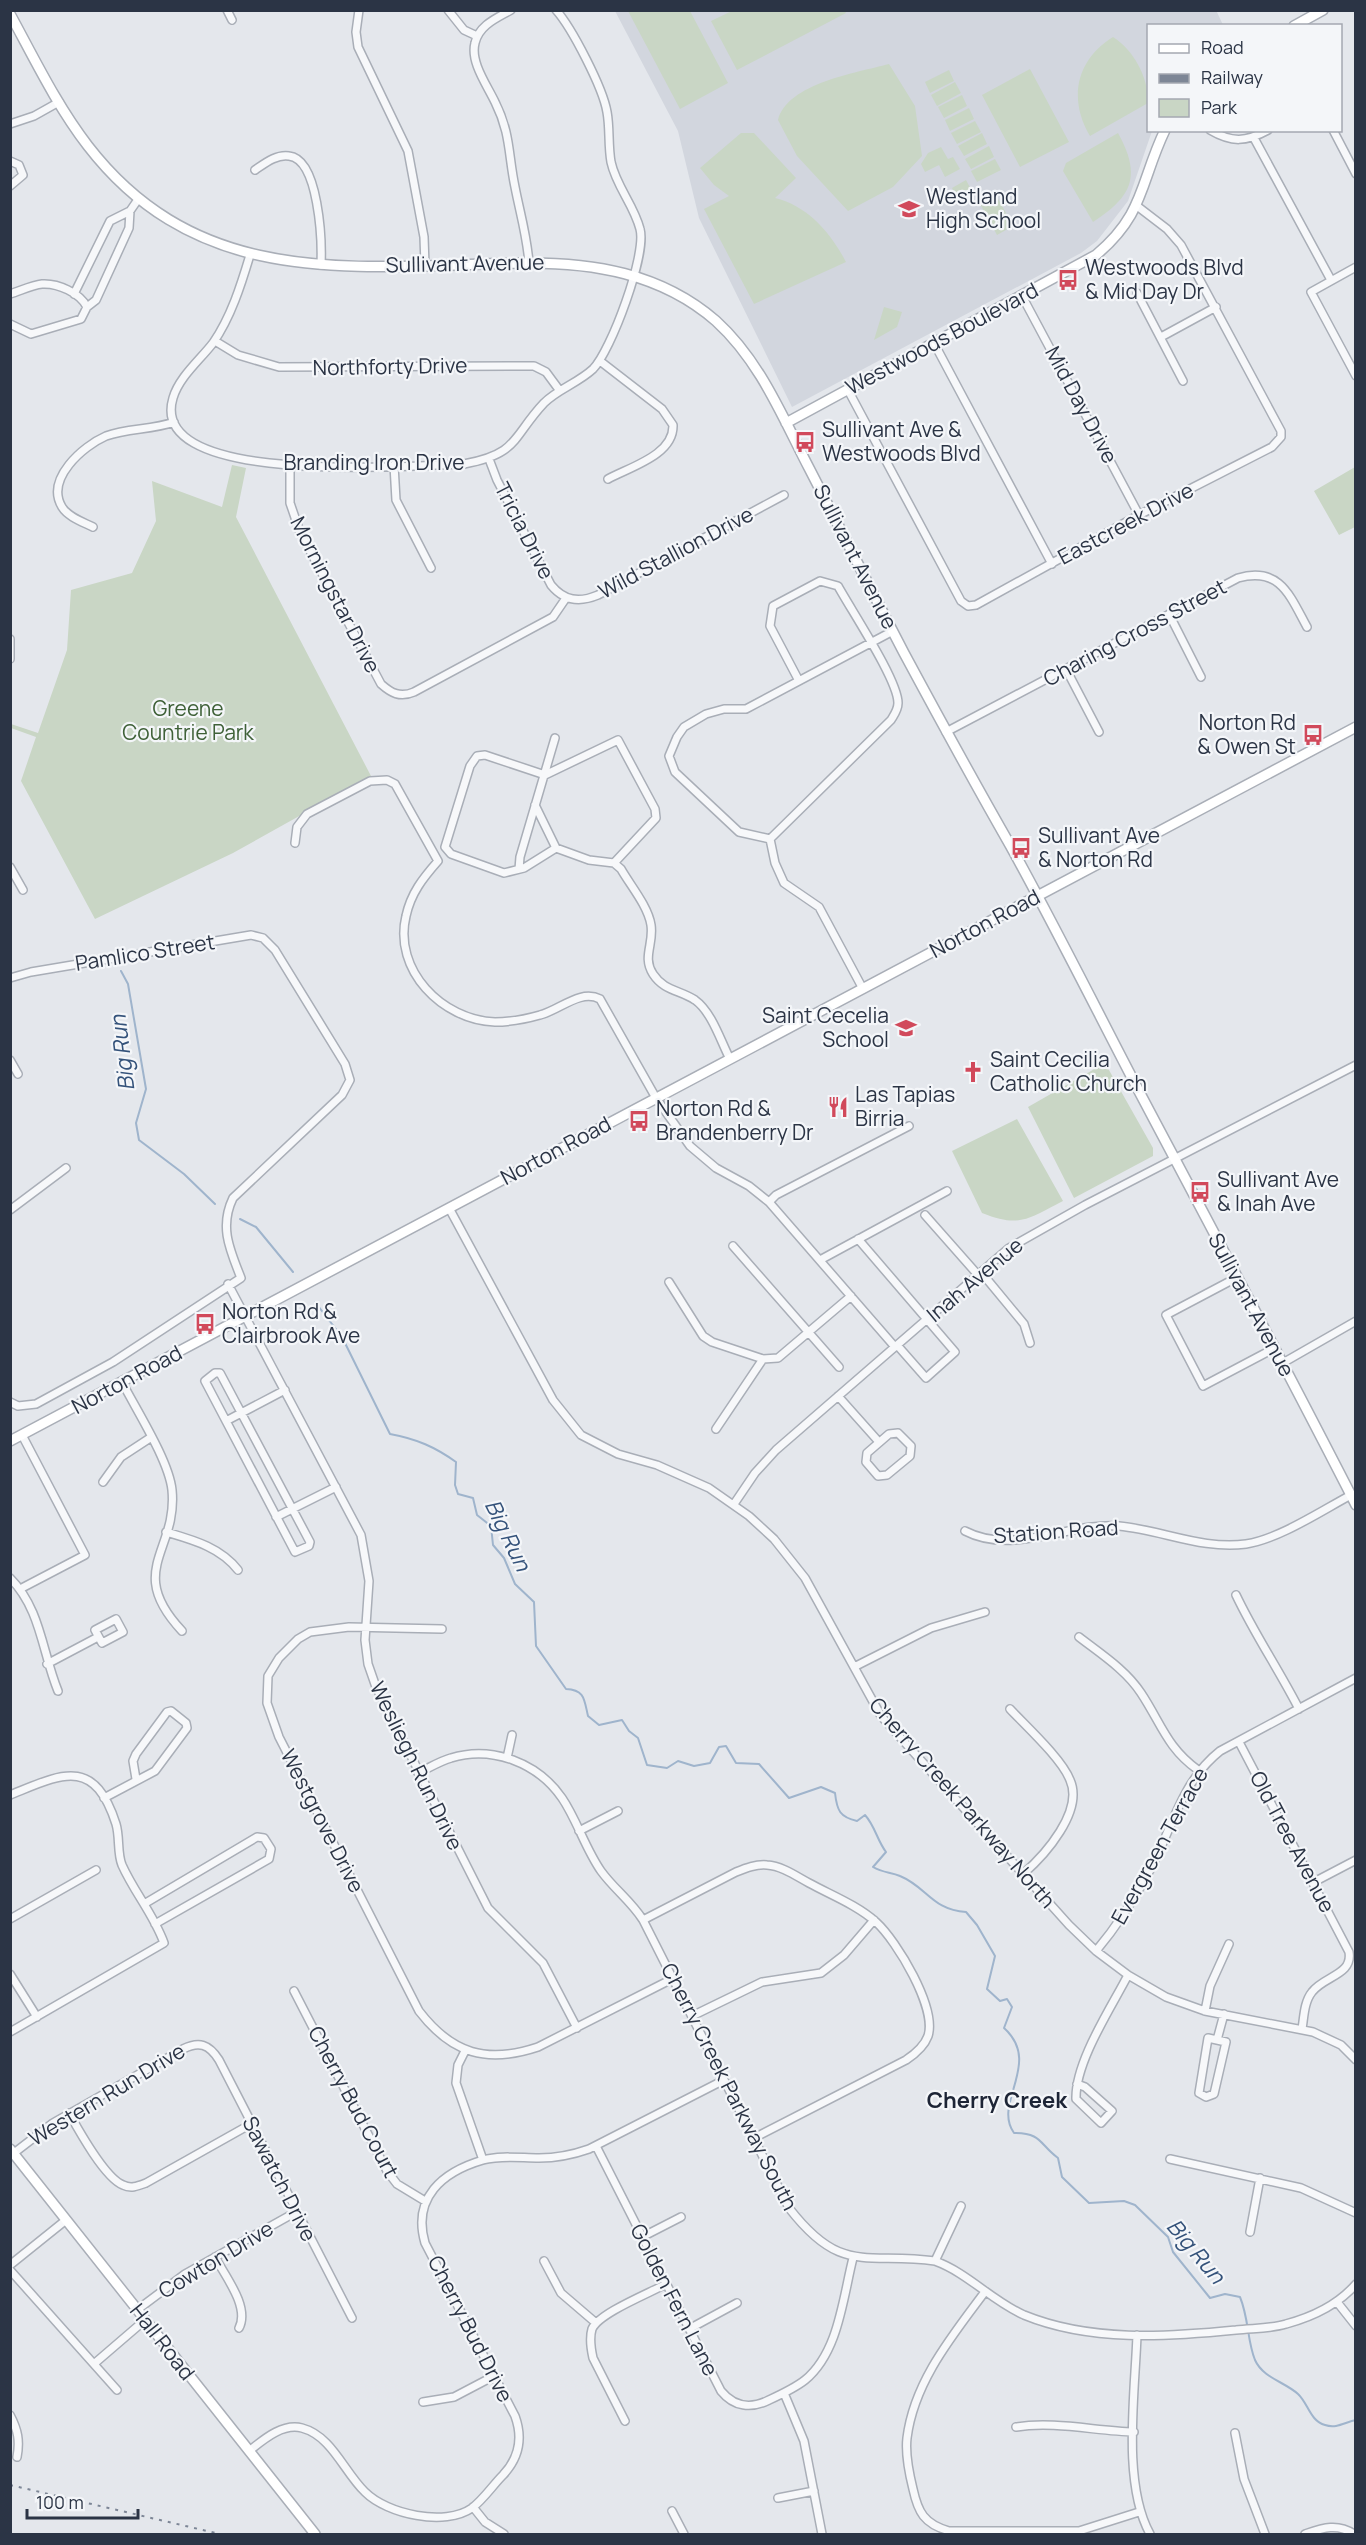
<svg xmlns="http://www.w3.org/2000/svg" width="1366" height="2545" font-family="Manrope,sans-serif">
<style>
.built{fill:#d2d6de}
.green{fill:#c9d6c5}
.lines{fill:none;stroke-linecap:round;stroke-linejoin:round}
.stream{stroke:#9fb4cc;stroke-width:2}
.street-casing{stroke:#a9aeb7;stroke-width:10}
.secondary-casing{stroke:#a9aeb7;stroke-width:12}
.street{stroke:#f7f8fa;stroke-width:7}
.secondary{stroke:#fff;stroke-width:9}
.rail{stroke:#7d8696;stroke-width:2;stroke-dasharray:3 6;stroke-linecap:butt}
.labels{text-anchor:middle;stroke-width:4.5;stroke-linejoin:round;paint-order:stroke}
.poi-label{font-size:21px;fill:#2b3445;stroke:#f4f6f9;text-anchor:start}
.street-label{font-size:21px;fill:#2b3445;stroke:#f4f6f9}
.park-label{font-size:21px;fill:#3f6138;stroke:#f4f6f9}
.water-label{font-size:22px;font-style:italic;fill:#34527a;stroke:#f4f6f9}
.neighbourhood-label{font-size:22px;font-weight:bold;fill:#1d2536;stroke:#f4f6f9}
</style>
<rect width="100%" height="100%" fill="#e4e7ec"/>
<!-- built -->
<path class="built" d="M1216 10 1223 25 1148 26V130L1152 131 1128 201 1097 241 1081 253 792 407 699 218 678 131 615 11Z"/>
<!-- green -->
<path class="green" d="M844 10 846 13 737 70 711 21 732 11Z
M628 11H690L728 83 680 109Z
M1113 37C1134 50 1149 79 1148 103L1090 136C1068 99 1076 60 1113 37Z
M889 64 915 106 922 156 893 187 848 211 797 156 778 120C788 83 856 73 889 64Z
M1030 69 1069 142 1020 167 982 95Z
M949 70 954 81 930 93 925 82Z
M955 82 961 93 937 106 931 95Z
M962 95 967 106 944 118 938 107Z
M969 108 974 119 950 131 945 120Z
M975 121 981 132 957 144 951 133Z
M741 133H754L796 178 775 198C808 206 831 233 846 262L754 304 704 209 729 196 714 185 700 168Z
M982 133 987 144 964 156 958 146Z
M1118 133C1142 176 1132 197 1093 222L1063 171 1066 163Z
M989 146 994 157 971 169 965 159Z
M941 147 948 159 953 157 960 169 945 177 939 165 925 172 921 164 928 153Z
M995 159 1001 170 977 182 971 171Z
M966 180 973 193 958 200 952 188Z
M995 193 1013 226 997 235 979 202Z
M884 307 902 312 897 327 874 340Z
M232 465 246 468 236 517 371 776 233 853 95 919 21 781 36 737 11 728V724L38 733 67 650 71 590 132 573 156 521 152 481 222 507Z
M1355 467V527L1339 535 1314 491Z
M1105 1063 1153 1148V1156L1074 1198 1028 1107Z
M1017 1119 1063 1201C1028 1219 1020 1228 982 1213L952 1151Z"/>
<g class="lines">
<!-- stream -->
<path class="stream" d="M121 971 128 984 146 1089 136 1123 139 1140 184 1174 215 1204
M240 1219 256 1227 293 1272
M315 1302 342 1337 390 1434C417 1439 435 1447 456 1462L455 1485 458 1494 473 1498 477 1515 491 1526 493 1545 504 1558 515 1584 534 1602 536 1646 566 1689C585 1690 584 1699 588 1716L599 1725 622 1720 629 1731 638 1738 647 1765 667 1768 678 1761 694 1766 710 1763 719 1747 726 1746 736 1763 759 1764 789 1798 821 1787 835 1793C837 1811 840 1817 857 1821L865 1815C875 1826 877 1840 886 1852L873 1867C883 1873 891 1872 900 1876 927 1887 932 1910 966 1912L977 1925 995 1956 987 1989 1000 2001 1007 1999 1012 2007 1004 2028C1043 2063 992 2103 1014 2133 1042 2133 1039 2144 1058 2158L1062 2177 1089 2203 1124 2201 1135 2205 1168 2237 1173 2252 1210 2298 1225 2294 1240 2297C1249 2319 1247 2340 1255 2360 1263 2378 1285 2382 1298 2394 1308 2403 1310 2421 1325 2425 1337 2429 1345 2422 1356 2420"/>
<defs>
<path id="street" d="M227 10 232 20
M359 10 356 32 358 47 408 151 424 237 425 265
M448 10 464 30 477 36
M511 10C497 18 479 25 475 43 470 62 487 85 495 102 511 134 508 154 515 187 520 213 527 236 529 263
M10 124 34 116 59 102
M1210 130C1232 143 1246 142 1268 130
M1333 130 1356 174
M1254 138 1331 280
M10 161 19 165 23 175 10 186
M255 170C264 164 276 154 289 156 319 159 322 241 321 265
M250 255C241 285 231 317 213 343 200 360 179 377 173 398 146 488 417 465 464 464 519 454 512 437 544 403 558 389 578 383 593 369 611 351 647 254 640 229 634 205 616 186 611 162 608 145 610 128 607 112 603 88 572 28 556 10
M1356 267 1311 292 1356 376
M1137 293 1183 381
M10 294C20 291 32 285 42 284 58 283 80 293 87 307L81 319 31 334 10 324
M74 294 110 221 130 211 139 198
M1022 296 1139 515
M87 307 96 300 129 228 130 211
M1161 337 1216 307
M215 341 238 355 279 367 534 366 546 372 560 391
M934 343 1052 564
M600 361 662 409 673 425C674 455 630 467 608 479
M848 390 961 601 968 606 976 605 1139 515 1272 447 1281 437V431L1181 245 1167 229 1137 206
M489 459 497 480 551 585C564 601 579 603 598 595L784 495
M394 465 396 500 431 568
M290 466V503L300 532 381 684C391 693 400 698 414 692L553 617 566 598
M93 527C83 522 68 517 62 507 45 479 83 446 106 436 128 428 152 430 174 422
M1169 614 1201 677
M10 639V659
M1066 669 1099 732
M798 679 770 626 773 606 820 581 838 586C851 610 898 680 898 703 898 710 894 715 891 720L770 839 739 832 675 772 669 756 677 737 684 727 706 714 724 709H746L893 631
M946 732 1238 578C1280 566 1290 596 1307 627
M545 775 485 755 477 756 470 766 445 847 451 854 504 873 524 868 556 848
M545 775 618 740 655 809 656 818 614 863
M535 805 556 848 589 860 614 863
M770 839 775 863 784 883 819 907 863 989
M295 843 297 827 307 814 370 781 387 780 395 784 438 861C423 878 411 893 406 916 393 970 442 1020 495 1022 509 1022 526 1019 540 1015 560 1010 580 989 600 999L656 1098 690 1146 716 1168 749 1186 769 1202 895 1347
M614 863 621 869C630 885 648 906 651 925 654 944 642 957 653 974 664 991 680 990 695 1000 712 1012 721 1042 730 1059
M10 867 23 890
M519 869 520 857 555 738
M10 978 31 972 251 935 263 938 275 950 345 1064 350 1080 342 1095 233 1198C219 1227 230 1250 241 1278L113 1362 36 1404 18 1406 10 1402
M10 1060 18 1074
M769 1202 776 1195 909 1126
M449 1208 553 1400 581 1435 618 1454 657 1465 709 1488 749 1516 774 1539 805 1578 881 1716 1069 1925 1096 1951 1128 1975 1166 1997 1205 2011 1313 2032 1341 2045 1356 2060
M10 1210 66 1168
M925 1215 978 1275
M858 1239 955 1352 926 1378 897 1345
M733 1246 839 1367
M820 1260 947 1191
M981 1272 1024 1324 1030 1343
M1236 1278 1166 1315 1203 1386 1273 1349
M669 1282 703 1336 712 1342 763 1359 778 1358 851 1296
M228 1284 361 1535 369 1581 365 1640 368 1664 376 1687 488 1908 543 1963 577 2028
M1281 1364 1356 1321
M215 1373H220L310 1542 309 1546 295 1552 205 1381Z
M122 1382C137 1411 169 1461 172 1490 178 1551 125 1570 182 1631
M838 1396 879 1442
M226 1421 285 1390
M716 1429 763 1359
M898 1433 911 1446 910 1456 887 1475 878 1476 866 1462 867 1453 889 1434Z
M103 1482 121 1457 150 1438
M734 1504 755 1473 776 1450 1009 1248 1085 1205 1356 1065
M276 1517 336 1487
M965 1531C1013 1556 1070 1522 1119 1526 1162 1530 1203 1550 1246 1544 1279 1539 1321 1511 1351 1495
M166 1532C193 1540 220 1547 238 1570
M10 1578C41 1609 42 1652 58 1691
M20 1589 85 1555 22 1435
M1236 1595C1255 1635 1279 1670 1299 1709
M116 1619 123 1632 102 1643 95 1630Z
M442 1629 349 1627 310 1632 298 1639 279 1658 268 1676 267 1703 279 1737 419 2011C452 2054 487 2064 538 2047L672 1979
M1079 1637C1101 1654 1126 1670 1141 1693 1161 1723 1167 1748 1198 1770
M47 1664 98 1637
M854 1667 931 1628 985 1612
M1010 1709C1026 1726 1062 1759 1070 1780 1084 1811 1045 1855 1023 1874
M1239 1742 1349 1952C1353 1975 1324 1976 1312 1992 1304 2002 1304 2017 1302 2029
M507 1758 512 1735
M418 1773C429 1768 440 1761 451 1758 492 1745 538 1763 562 1798 577 1820 585 1848 601 1871 614 1889 631 1901 643 1920L789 2208C841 2275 864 2252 935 2261 968 2273 992 2301 1024 2315 1090 2342 1166 2337 1236 2330 1252 2328 1270 2329 1286 2324 1312 2317 1337 2306 1356 2284
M10 1795C60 1775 94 1755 116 1824 120 1837 117 1853 122 1865 134 1892 154 1915 164 1943L10 2032
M104 1798 155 1771 187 1728 186 1723 171 1711 167 1712 136 1754 133 1761 136 1779
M579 1831 618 1811
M1314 1882 1356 1860
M144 1904 257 1837 264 1838 271 1849 269 1859 155 1924
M10 1919 96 1870
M643 1920 736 1872C746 1868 756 1864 767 1865 782 1866 796 1876 809 1883 831 1895 857 1905 876 1922 897 1941 937 2008 928 2036 924 2047 915 2054 906 2060L754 2138
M1096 1951C1117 1926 1135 1898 1150 1870 1173 1827 1181 1782 1220 1751L1356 1678
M10 1974 37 2017
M294 1991 387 2171 397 2184 425 2201
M1205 2011 1210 1986 1229 1944
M692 2016 762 1982 821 1973 844 1955 874 1920
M1217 2040 1226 2042 1214 2094 1206 2097 1199 2093 1208 2038 1217 2040 1224 2014
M465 2051 458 2065 456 2083 483 2160
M1077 2084 1085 2087 1112 2111 1101 2123 1076 2099C1075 2062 1111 2008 1128 1975
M69 2113C79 2131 105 2178 123 2185 131 2189 138 2186 146 2183L251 2124
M596 2146 721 2391C734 2407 751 2409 769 2400 782 2394 795 2388 805 2380 839 2352 843 2297 853 2258
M14 2153 53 2123 183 2049C199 2041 209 2044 219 2060L352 2318
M1170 2159 1301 2188 1356 2213
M1250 2232 1260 2178
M642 2237 681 2217
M215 2257C225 2276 250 2307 239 2328
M544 2261 561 2293 596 2323
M935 2261 961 2206
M10 2265 66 2220
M10 2270 117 2390
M984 2293C952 2336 914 2382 907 2438 905 2455 909 2473 913 2489 918 2512 924 2524 949 2531H1079L1139 2512
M1337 2302 1356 2326
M137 2310 185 2274 296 2212
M689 2329 737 2303
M1137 2335C1135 2394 1122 2483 1150 2534
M95 2363 145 2320
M784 2393 804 2441 822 2534
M423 2402 454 2397 494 2376
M10 2415C18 2430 20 2441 17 2457
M625 2421 593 2358C591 2349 589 2339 592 2329 599 2313 650 2293 666 2284
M1016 2427C1054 2421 1096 2431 1134 2432
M1235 2433 1244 2479 1265 2534
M249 2451C263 2440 282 2423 302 2428 332 2436 344 2472 365 2492 387 2514 445 2527 472 2508 483 2500 493 2485 503 2475 519 2458 523 2438 515 2416L425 2243C412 2198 442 2172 483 2160 501 2155 521 2158 539 2158 557 2158 572 2155 589 2149L724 2080
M778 2498 814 2491
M473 2507 485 2522 504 2534
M672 2511 684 2534
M1305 2534C1323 2528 1337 2523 1354 2534"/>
<path id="secondary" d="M10 14C34 58 57 106 88 146 201 292 358 266 521 263 592 262 661 273 716 321 760 361 782 416 809 468 841 530 872 592 904 653 939 718 974 782 1010 845 1056 928 1098 1013 1142 1097 1214 1233 1286 1368 1356 1505
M1294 26 1323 10
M786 423 1096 255C1145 214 1140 182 1165 130
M10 1441 1356 727
M10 2149 315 2534"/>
</defs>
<!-- street casing -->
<use href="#street" class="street-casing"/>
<!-- secondary casing -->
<use href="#secondary" class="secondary-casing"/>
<!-- street -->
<use href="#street" class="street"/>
<!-- secondary -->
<use href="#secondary" class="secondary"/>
<!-- rail -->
<path class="rail" d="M10 2485 220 2534"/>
</g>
<!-- icons -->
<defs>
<symbol id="school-bare" viewBox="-9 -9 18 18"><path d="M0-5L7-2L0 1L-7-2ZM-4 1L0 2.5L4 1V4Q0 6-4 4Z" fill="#d1495b" stroke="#f4f6f9" stroke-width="2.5" paint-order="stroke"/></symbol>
<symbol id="bus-bare" viewBox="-9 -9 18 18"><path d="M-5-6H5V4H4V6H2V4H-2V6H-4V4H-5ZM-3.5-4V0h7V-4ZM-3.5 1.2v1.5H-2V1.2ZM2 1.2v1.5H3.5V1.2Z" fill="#d1495b" stroke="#f4f6f9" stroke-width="2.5" paint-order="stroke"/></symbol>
<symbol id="church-bare" viewBox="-9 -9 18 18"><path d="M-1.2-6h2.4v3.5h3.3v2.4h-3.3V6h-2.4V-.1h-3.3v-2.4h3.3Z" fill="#d1495b" stroke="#f4f6f9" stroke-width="2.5" paint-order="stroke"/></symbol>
<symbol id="restaurant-bare" viewBox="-9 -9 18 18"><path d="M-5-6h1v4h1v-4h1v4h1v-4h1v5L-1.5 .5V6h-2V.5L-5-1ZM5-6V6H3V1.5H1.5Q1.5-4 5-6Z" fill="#d1495b" stroke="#f4f6f9" stroke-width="2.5" paint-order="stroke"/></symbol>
</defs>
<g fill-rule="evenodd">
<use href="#school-bare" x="894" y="194" width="30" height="30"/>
<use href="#bus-bare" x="1053" y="265" width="30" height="30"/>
<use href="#bus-bare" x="790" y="427" width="30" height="30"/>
<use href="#bus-bare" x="1298" y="720" width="30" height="30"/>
<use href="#bus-bare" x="1006" y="833" width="30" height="30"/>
<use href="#school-bare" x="891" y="1013" width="30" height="30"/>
<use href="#church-bare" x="958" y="1057" width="30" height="30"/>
<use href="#restaurant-bare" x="823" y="1092" width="30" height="30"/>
<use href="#bus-bare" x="624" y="1106" width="30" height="30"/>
<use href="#bus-bare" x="1185" y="1177" width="30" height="30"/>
<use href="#bus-bare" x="190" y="1309" width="30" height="30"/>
</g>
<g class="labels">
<!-- poi labels -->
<g class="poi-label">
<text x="926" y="204">Westland<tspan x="926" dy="24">High School</tspan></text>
<text x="1085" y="275">Westwoods Blvd<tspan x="1085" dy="24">&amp; Mid Day Dr</tspan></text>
<text x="822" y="437">Sullivant Ave &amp;<tspan x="822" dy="24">Westwoods Blvd</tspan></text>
<text x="1296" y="730" text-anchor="end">Norton Rd<tspan x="1296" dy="24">&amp; Owen St</tspan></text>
<text x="1038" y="843">Sullivant Ave<tspan x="1038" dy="24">&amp; Norton Rd</tspan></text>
<text x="889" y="1023" text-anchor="end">Saint Cecelia<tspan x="889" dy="24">School</tspan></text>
<text x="990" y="1067">Saint Cecilia<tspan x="990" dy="24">Catholic Church</tspan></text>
<text x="855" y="1102">Las Tapias<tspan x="855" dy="24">Birria</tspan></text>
<text x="656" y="1116">Norton Rd &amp;<tspan x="656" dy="24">Brandenberry Dr</tspan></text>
<text x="1217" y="1187">Sullivant Ave<tspan x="1217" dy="24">&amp; Inah Ave</tspan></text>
<text x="222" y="1319">Norton Rd &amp;<tspan x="222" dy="24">Clairbrook Ave</tspan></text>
</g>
<!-- street labels -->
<g class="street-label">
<text transform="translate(465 264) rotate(-1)" y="7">Sullivant Avenue</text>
<text transform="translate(942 339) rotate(-28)" y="7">Westwoods Boulevard</text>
<text transform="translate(390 367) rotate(-1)" y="7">Northforty Drive</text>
<text transform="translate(1081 405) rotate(62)" y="7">Mid Day Drive</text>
<text x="374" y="470">Branding Iron Drive</text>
<text transform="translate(1126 524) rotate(-28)" y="7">Eastcreek Drive</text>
<text transform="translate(524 531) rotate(63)" y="7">Tricia Drive</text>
<text transform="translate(676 553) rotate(-28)" y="7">Wild Stallion Drive</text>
<text transform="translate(855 557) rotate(63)" y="7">Sullivant Avenue</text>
<text transform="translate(335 595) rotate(63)" y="7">Morningstar Drive</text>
<text transform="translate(1135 633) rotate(-28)" y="7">Charing Cross Street</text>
<text transform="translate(985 924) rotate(-28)" y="7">Norton Road</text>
<text transform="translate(145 953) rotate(-9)" y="7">Pamlico Street</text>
<text transform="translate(556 1151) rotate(-28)" y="7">Norton Road</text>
<text transform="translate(975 1280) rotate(-40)" y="7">Inah Avenue</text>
<text transform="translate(1251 1305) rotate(62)" y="7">Sullivant Avenue</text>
<text transform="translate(127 1380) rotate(-28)" y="7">Norton Road</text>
<text transform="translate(1056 1532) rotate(-4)" y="7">Station Road</text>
<text transform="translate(416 1766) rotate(64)" y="7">Wesliegh Run Drive</text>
<text transform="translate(962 1803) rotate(49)" y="7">Cherry Creek Parkway North</text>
<text transform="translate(322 1821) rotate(63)" y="7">Westgrove Drive</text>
<text transform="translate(1292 1842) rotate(62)" y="7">Old Tree Avenue</text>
<text transform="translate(1160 1846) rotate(-61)" y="7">Evergreen Terrace</text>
<text transform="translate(729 2087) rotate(63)" y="7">Cherry Creek Parkway South</text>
<text transform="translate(107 2095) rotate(-31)" y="7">Western Run Drive</text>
<text transform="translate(353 2102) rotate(62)" y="7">Cherry Bud Court</text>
<text transform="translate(279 2179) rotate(63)" y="7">Sawatch Drive</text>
<text transform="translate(216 2260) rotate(-31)" y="7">Cowton Drive</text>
<text transform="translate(674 2300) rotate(63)" y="7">Golden Fern Lane</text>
<text transform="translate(470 2329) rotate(63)" y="7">Cherry Bud Drive</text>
<text transform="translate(162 2342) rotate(52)" y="7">Hall Road</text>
</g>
<!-- park labels -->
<g class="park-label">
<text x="188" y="716">Greene<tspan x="188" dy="24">Countrie Park</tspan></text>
</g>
<!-- water labels -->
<g class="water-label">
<text transform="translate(122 1053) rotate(-97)" y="8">Big Run</text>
<text transform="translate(508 1535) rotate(64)" y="8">Big Run</text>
<text transform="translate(1196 2251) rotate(50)" y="8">Big Run</text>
</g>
<!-- neighbourhood labels -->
<g class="neighbourhood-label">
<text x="997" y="2108">Cherry Creek</text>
</g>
</g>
<!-- border -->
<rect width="1366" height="2545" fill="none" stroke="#2b3445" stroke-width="24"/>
<!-- legend -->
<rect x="1147" y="24" width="195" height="108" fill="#f4f6f9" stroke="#a4a8b1" stroke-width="1.5"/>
<rect x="1159" y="44" width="30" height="9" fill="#ffffff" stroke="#a4a8b1" stroke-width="1.5"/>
<text x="1201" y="54" font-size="18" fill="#2b3445">Road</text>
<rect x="1159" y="74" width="30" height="9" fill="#7d8696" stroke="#a4a8b1" stroke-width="1.5"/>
<text x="1201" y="84" font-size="18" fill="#2b3445">Railway</text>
<rect x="1159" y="99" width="30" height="18" fill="#c9d6c5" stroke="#a4a8b1" stroke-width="1.5"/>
<text x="1201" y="114" font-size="18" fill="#2b3445">Park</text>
<!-- scale -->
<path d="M27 2509v9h111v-9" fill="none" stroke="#2b3445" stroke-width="3"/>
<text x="36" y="2509" font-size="18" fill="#2b3445" stroke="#f4f6f9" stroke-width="4.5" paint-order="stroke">100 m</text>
</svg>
